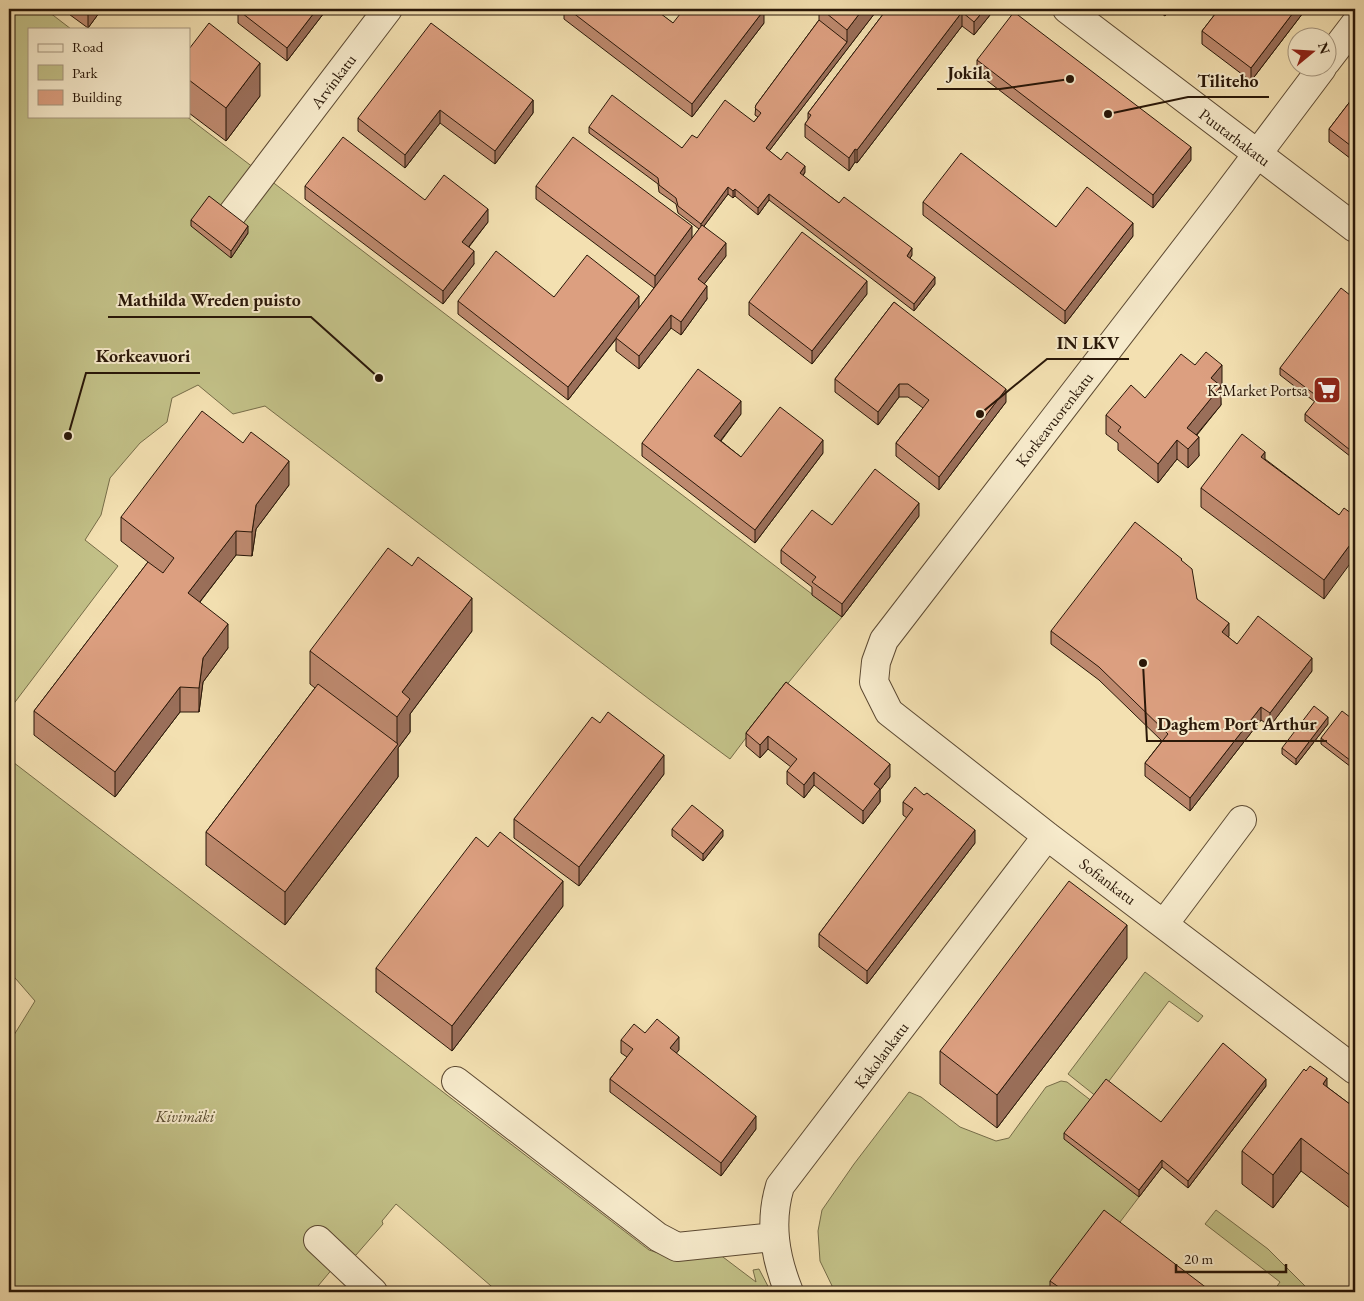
<svg xmlns="http://www.w3.org/2000/svg" width="1364" height="1301" font-family="'EB Garamond',serif">
<style>
.green{fill:#c2c087;stroke:#766c48}
.lines{fill:none;stroke-linecap:round;stroke-linejoin:round}
.minor-casing{stroke:#5c4932;stroke-width:30}
.minor{stroke:#f7ebcc;stroke-width:28}
.wall{fill:#bd896e;stroke:#291708}
.shaded-wall{fill:#9a6f5a;stroke:#291708}
.building{fill:#dc9f80;stroke:#291708}
.labels{text-anchor:middle;stroke-width:4;stroke-linejoin:round;paint-order:stroke}
.street-label{font-size:16px;fill:#291708;stroke:#f7ebcc}
.poi-label{font-size:16px;fill:#291708;stroke:#f7ebcc;text-anchor:end}
.park-label{font-size:16px;font-style:italic;fill:#574a2e;stroke:#f7ebcc}
.leader{fill:none;stroke:#291708;stroke-width:2}
.callout-dot{fill:#291708;stroke:#f7ebcc;stroke-width:2}
.callout-label{font-size:18px;text-anchor:middle;font-weight:bold;fill:#291708;stroke:#f7ebcc;stroke-width:4;stroke-linejoin:round;paint-order:stroke}
</style>
<rect width="100%" height="100%" fill="#f3e0b1"/>
<filter id="stains"><feTurbulence type="fractalNoise" baseFrequency=".004" numOctaves="4"/><feColorMatrix values="0 0 0 0 .2 0 0 0 0 .09 0 0 0 0 .02 0 0 0 .5 -.17"/></filter>
<radialGradient id="worn" r=".72"><stop offset=".6" stop-color="#630" stop-opacity="0"/><stop offset="1" stop-color="#630" stop-opacity=".3"/></radialGradient>
<!-- green -->
<path class="green" d="M9 9H45L71 29H29V116H186L842 617 780 693 730 759 649 699 265 406 233 414 198 385 172 398 167 422 140 443 110 478 101 515 85 540 118 566 9 710Z
M9 759 649 1250C672 1259 695 1255 719 1254L756 1282 753 1270 759 1269 771 1292H498L396 1204 382 1221 383 1224 356 1255 351 1257 344 1255 313 1292H9V1043L35 1001 9 971Z
M1145 972 1203 1016 1198 1022 1169 1001 1097 1097 1068 1074Z
M1061 1081 1067 1082 1093 1102 1139 1197 1067 1292H835L820 1261 818 1231 822 1210 854 1164 909 1092 921 1097 960 1127 996 1141 1009 1138 1046 1087Z
M1216 1210 1268 1249 1311 1292H1273L1280 1282 1205 1224Z"/>
<g class="lines">
<defs>
<path id="minor" d="M1067 9 1355 228
M1326 62 1355 24
M1322 68 1222 201 884 640 876 662 874 682 889 712 1047 836 1355 1070
M229 218 388 9
M1164 924 1242 820
M456 1081 658 1237 677 1247 774 1237
M318 1240 373 1292
M789 1292C775 1257 769 1223 780 1186L1047 836"/>
</defs>
<!-- minor casing -->
<use href="#minor" class="minor-casing"/>
<!-- minor -->
<use href="#minor" class="minor"/>
</g>
<!-- wall -->
<path class="wall" d="M62 9H102L88 28Z
M327 9 287 61 238 23V10Z
M564 9H664V13L662 15 673 23H764L692 117 564 19Z
M819 9H878L769 151 781 160 805 172 803 176 839 203 912 255 910 258 935 284 914 311 769 200 758 215 735 196 733 198 728 194 704 226 726 256 704 284 707 299 681 335 671 328 639 369 616 351V339L568 400 458 314V301L554 297 639 308 654 288 536 199V186L692 239 699 229 678 213 676 204 659 192 658 184 589 133V127L682 148 697 138 754 122 758 117 755 115 756 105 819 20Z
M887 9H994V10L974 35 962 26 857 163 855 162 849 171 805 137V124L808 120V113Z
M1155 9H1171L1165 16Z
M1219 9H1306L1251 81 1202 44V31Z
M189 49 260 96 226 141 189 113Z
M977 60 1191 160 1153 208 977 73Z
M1355 95V162L1329 142V129Z
M533 100V113L495 164 440 123 405 168 358 131V118Z
M305 186 425 200 488 222 469 247 474 264 443 304 305 199Z
M923 202 1056 227 1133 236 1065 324 923 215Z
M191 220 248 233 231 258 191 226Z
M867 294 812 364 749 315V302Z
M1355 299V460L1305 421V414L1315 402 1280 375V368Z
M894 302 1006 402 939 490 896 456V443L923 408 908 397H899L878 425 835 392V379Z
M1195 365 1222 384 1220 386 1221 405 1197 435 1199 456 1188 468 1177 459 1158 483 1118 450V443L1106 434V415L1145 398Z
M741 414 721 441 741 457 823 453 755 543 642 456V443Z
M1265 459 1339 515 1324 599 1201 507V488Z
M289 485 256 529 252 556 236 555 200 602 228 648 203 682 199 712H180L115 797 34 735V711L148 562 121 541V517Z
M919 516 842 617 812 595V587L781 563V550L832 525Z
M1182 561 1197 599 1229 636 1228 637 1237 644 1312 671 1270 726 1261 720 1190 811 1145 776V763L1162 741 1099 680 1051 644V631Z
M472 631 410 714V732L398 748V777L285 925 206 865V832L315 688 310 684V651Z
M786 682 890 777 880 790V802L863 824 814 785 804 798 787 784V771L791 767 768 749 760 758 746 746V733Z
M1355 721V770L1321 744V738Z
M600 723 664 774 579 886 514 838V819Z
M1328 724 1296 765 1282 754V748Z
M903 802 975 843 867 984 819 947V934L907 818 903 815Z
M672 829 723 836 703 861 672 836Z
M563 906 452 1051 376 992V968Z
M1127 958 997 1128 940 1084V1051Z
M645 1033 679 1050 676 1053 756 1129 721 1176 610 1092V1079L627 1057 621 1053V1040Z
M1266 1086 1188 1188 1162 1167 1139 1197 1064 1139V1133L1161 1122Z
M1327 1087 1355 1108V1212L1301 1171 1273 1208 1242 1184V1151Z
M1050 1281 1212 1292H1050Z"/>
<!-- shaded-wall -->
<path class="shaded-wall" d="M93 9H102L88 28V15Z
M317 9H327L287 61V48Z
M657 9H664V13L656 23V10Z
M863 9H878L766 155V148L847 42V30Z
M985 9H994V10L974 35V22Z
M1165 9H1171L1165 16Z
M1296 9H1306L1251 81V68Z
M764 10V23L692 117V104Z
M962 12V26L857 163V150Z
M260 63V96L226 141V108Z
M533 100V113L495 164V151Z
M440 110V123L405 168V155Z
M1191 147V160L1153 208V195Z
M855 149V162L849 171V158Z
M805 166V172L800 180V173Z
M728 187V194L701 230V224Z
M735 189V196L733 198V191Z
M769 194V200L758 215V208Z
M488 209V222L462 255V242Z
M1133 223V236L1065 324V311Z
M248 226V233L231 258V251Z
M692 226V239L655 289V276Z
M726 243V256L698 292V279Z
M912 248V255L907 263V256Z
M474 251V264L443 304V291Z
M935 277V284L914 311V304Z
M867 281V294L812 364V351Z
M707 286V299L681 335V322Z
M639 296V309L568 400V387Z
M671 315V328L639 369V356Z
M1222 365V384L1211 397V378Z
M899 384V397L878 425V412Z
M1221 386V405L1187 446V428Z
M1006 389V402L939 490V477Z
M741 401V414L714 449V436Z
M1199 437V456L1188 468V449Z
M823 440V453L755 543V530Z
M1177 440V459L1158 483V464Z
M1265 452V470L1261 457Z
M289 461V485L256 529 252 556V532L256 505Z
M919 503V516L842 617V604Z
M236 531V555L188 617V593Z
M1355 538V557L1324 599V580Z
M472 598V631L410 714V732L398 748V777L285 925V892L397 745V717L402 692Z
M1229 623V636L1222 645V632Z
M228 624V648L203 682 199 712V688L203 658Z
M1312 658V671L1270 726V713Z
M180 687V712L115 797V772Z
M1261 707V720L1190 811V798Z
M1328 717V724L1296 765V759Z
M768 736V749L760 758V745Z
M664 755V774L579 886V867Z
M890 764V777L880 790V802L863 824V811L874 784Z
M814 772V785L804 798V785Z
M723 830V836L703 861V854Z
M975 830V843L867 984V971Z
M563 881V906L452 1051V1026Z
M1127 925V958L997 1128V1095Z
M679 1037V1050L670 1061V1048Z
M1327 1078V1111L1323 1084Z
M1266 1079V1086L1188 1188V1181Z
M756 1116V1129L721 1176V1163Z
M1301 1138V1171L1273 1208V1175Z
M1162 1160V1167L1139 1197V1190Z"/>
<!-- building -->
<path class="building" d="M80 9H93L88 15Z
M239 9H317L287 48 238 10Z
M568 9H657L656 10 673 23 684 9H763L764 10 692 104Z
M821 9H863L847 30Z
M887 9H985L974 22 962 12 857 150 855 149 849 158 805 124 811 115 808 113Z
M1219 9H1296L1251 68 1202 31Z
M1014 12 1191 147 1153 195 977 60Z
M819 20 847 42 766 148 781 160 787 152 805 166 800 173 839 203 844 197 912 248 907 256 935 277 914 304 769 194 758 208 735 189 733 191 728 187 701 224 678 206 676 198 659 185 658 178 589 127 612 95 682 148 692 135 697 138 725 100 754 122 761 113 755 108 756 105Z
M209 23 260 63 226 108 189 80V49Z
M431 23 533 100 495 151 440 110 405 155 358 118Z
M1355 95V149L1329 129Z
M343 137 425 200 444 175 488 209 462 242 474 251 443 291 305 186Z
M573 137 692 226 655 276 536 186Z
M961 153 1056 227 1087 187 1133 223 1065 311 923 202Z
M209 196 248 226 231 251 191 220Z
M702 225 726 243 698 279 707 286 681 322 671 315 639 356 616 338Z
M802 232 867 281 812 351 749 302Z
M496 251 554 297 587 255 639 296 568 387 458 301Z
M1341 288 1355 299V454L1305 414 1318 397 1280 368Z
M894 302 1006 389 939 477 896 443 929 400 908 384H899L878 412 835 379Z
M1206 352 1222 365 1211 378 1221 386 1187 428 1199 437 1188 449 1177 440 1158 464 1118 431 1121 427 1106 415 1131 385 1145 398 1181 354 1195 365Z
M698 369 741 401 714 436 741 457 780 407 823 440 755 530 642 443Z
M202 411 243 443 251 432 289 461 256 505 252 532 236 531 188 593 228 624 203 658 199 688 180 687 115 772 34 711 148 562 163 573 174 558 121 517Z
M1242 434 1265 452 1261 457 1339 515 1344 508 1355 516V538L1324 580 1201 488Z
M875 469 919 503 842 604 812 582 816 577 781 550 812 510 832 525Z
M1135 522 1182 559 1181 560 1192 569 1197 599 1229 623 1222 632 1237 644 1258 616 1312 658 1270 713 1261 707 1190 798 1145 763 1168 734 1099 667 1051 631Z
M388 548 412 566 418 557 472 598 402 692 410 699 397 717 310 651Z
M786 682 890 764 874 784 880 789 863 811 814 772 804 785 787 771 797 759 768 736 760 745 746 733Z
M318 684 398 744 285 892 206 832Z
M1314 706 1328 717 1296 759 1282 748Z
M1342 711 1355 721V764L1321 738Z
M608 712 664 755 579 867 514 819 592 717 600 723Z
M915 787 924 795 927 793 975 830 867 971 819 934 913 809 903 802Z
M692 805 723 830 703 854 672 829Z
M500 832 563 881 452 1026 376 968 476 837 488 847Z
M1069 881 1127 925 997 1095 940 1051Z
M657 1019 679 1037 670 1048 756 1116 721 1163 610 1079 633 1049 621 1040 634 1024 645 1033Z
M1223 1043 1266 1079 1188 1181 1162 1160 1139 1190 1064 1133 1106 1079 1161 1122Z
M1310 1066 1327 1078 1323 1084 1355 1108V1179L1301 1138 1273 1175 1242 1151 1304 1069 1306 1071Z
M1104 1210 1212 1292H1066L1050 1281Z"/>
<!-- icons -->
<defs>
<symbol id="supermarket-square" viewBox="-11 -11 22 22"><rect x="-9" y="-9" width="18" height="18" rx="4" fill="#8f2418" stroke="#f7ebcc"/><path d="M-6-5.5h2.5l.6 2H6L4.5 2H-2.5L-4.4-4H-6ZM-1.5 3.2a1.3 1.3 0 1 0 .1 0ZM3 3.2a1.3 1.3 0 1 0 .1 0Z" fill="#fff"/></symbol>
</defs>
<g fill-rule="evenodd">
<use href="#supermarket-square" x="1311" y="374" width="32" height="32"/>
</g>
<g class="labels">
<!-- street labels -->
<g class="street-label">
<text transform="translate(333 81) rotate(-53)" y="6">Arvinkatu</text>
<text transform="translate(1235 137) rotate(37)" y="6">Puutarhakatu</text>
<text transform="translate(1054 419) rotate(-52)" y="6">Korkeavuorenkatu</text>
<text transform="translate(1108 881) rotate(37)" y="6">Sofiankatu</text>
<text transform="translate(881 1055) rotate(-53)" y="6">Kakolankatu</text>
</g>
<!-- poi labels -->
<g class="poi-label">
<text x="1308" y="396">K-Market Portsa</text>
</g>
<!-- park labels -->
<g class="park-label">
<text x="185" y="1122">Kivimäki</text>
</g>
</g>
<!-- callouts -->
<path class="leader" d="M1070 79L1000 89H937M1108 114L1188 97H1269M379 378L311 317H108M980 414L1047 359H1129M68 436L86 373H200M1143 663L1147 741H1327"/>
<g class="callout-dot">
<circle cx="1070" cy="79" r="5"/>
<circle cx="1108" cy="114" r="5"/>
<circle cx="379" cy="378" r="5"/>
<circle cx="980" cy="414" r="5"/>
<circle cx="68" cy="436" r="5"/>
<circle cx="1143" cy="663" r="5"/>
</g>
<g class="callout-label">
<text x="969" y="79">Jokila</text>
<text x="1228" y="87">Tiliteho</text>
<text x="209" y="306">Mathilda Wreden puisto</text>
<text x="1088" y="349">IN LKV</text>
<text x="143" y="362">Korkeavuori</text>
<text x="1237" y="730">Daghem Port Arthur</text>
</g>
<!-- margin -->
<rect width="1364" height="1301" fill="none" stroke="#f3e0b1" stroke-width="30"/>
<rect x="10" y="10" width="1344" height="1281" fill="none" stroke="#291708" stroke-width="2.5"/>
<rect x="15" y="15" width="1334" height="1271" fill="none" stroke="#291708"/>
<!-- legend -->
<rect x="28" y="28" width="162" height="90" fill="#f7ebcc" stroke="#a5967e"/>
<rect x="38" y="44" width="25" height="8" fill="#f7ebcc" stroke="#a5967e"/>
<text x="72" y="52" font-size="15" fill="#291708">Road</text>
<rect x="38" y="65" width="25" height="15" fill="#c2c087" stroke="#a5967e"/>
<text x="72" y="78" font-size="15" fill="#291708">Park</text>
<rect x="38" y="90" width="25" height="15" fill="#dc9f80" stroke="#a5967e"/>
<text x="72" y="102" font-size="15" fill="#291708">Building</text>
<!-- north arrow -->
<g transform="translate(1312 52) rotate(72)"><circle r="24" fill="#f7ebcc" stroke="#a5967e"/>
<path d="M0-4L9 19L0 12L-9 19Z" fill="#8f2418"/>
<text y="-8" font-size="14" font-weight="bold" text-anchor="middle" fill="#291708">N</text>
</g>
<!-- scale -->
<path d="M1176 1264v8h110v-8" fill="none" stroke="#291708" stroke-width="2.5"/>
<text x="1184" y="1264" font-size="15" fill="#291708" stroke="#f7ebcc" stroke-width="4" paint-order="stroke">20 m</text>
<rect width="100%" height="100%" filter="url(#stains)"/>
<rect width="100%" height="100%" fill="url(#worn)"/>
</svg>
